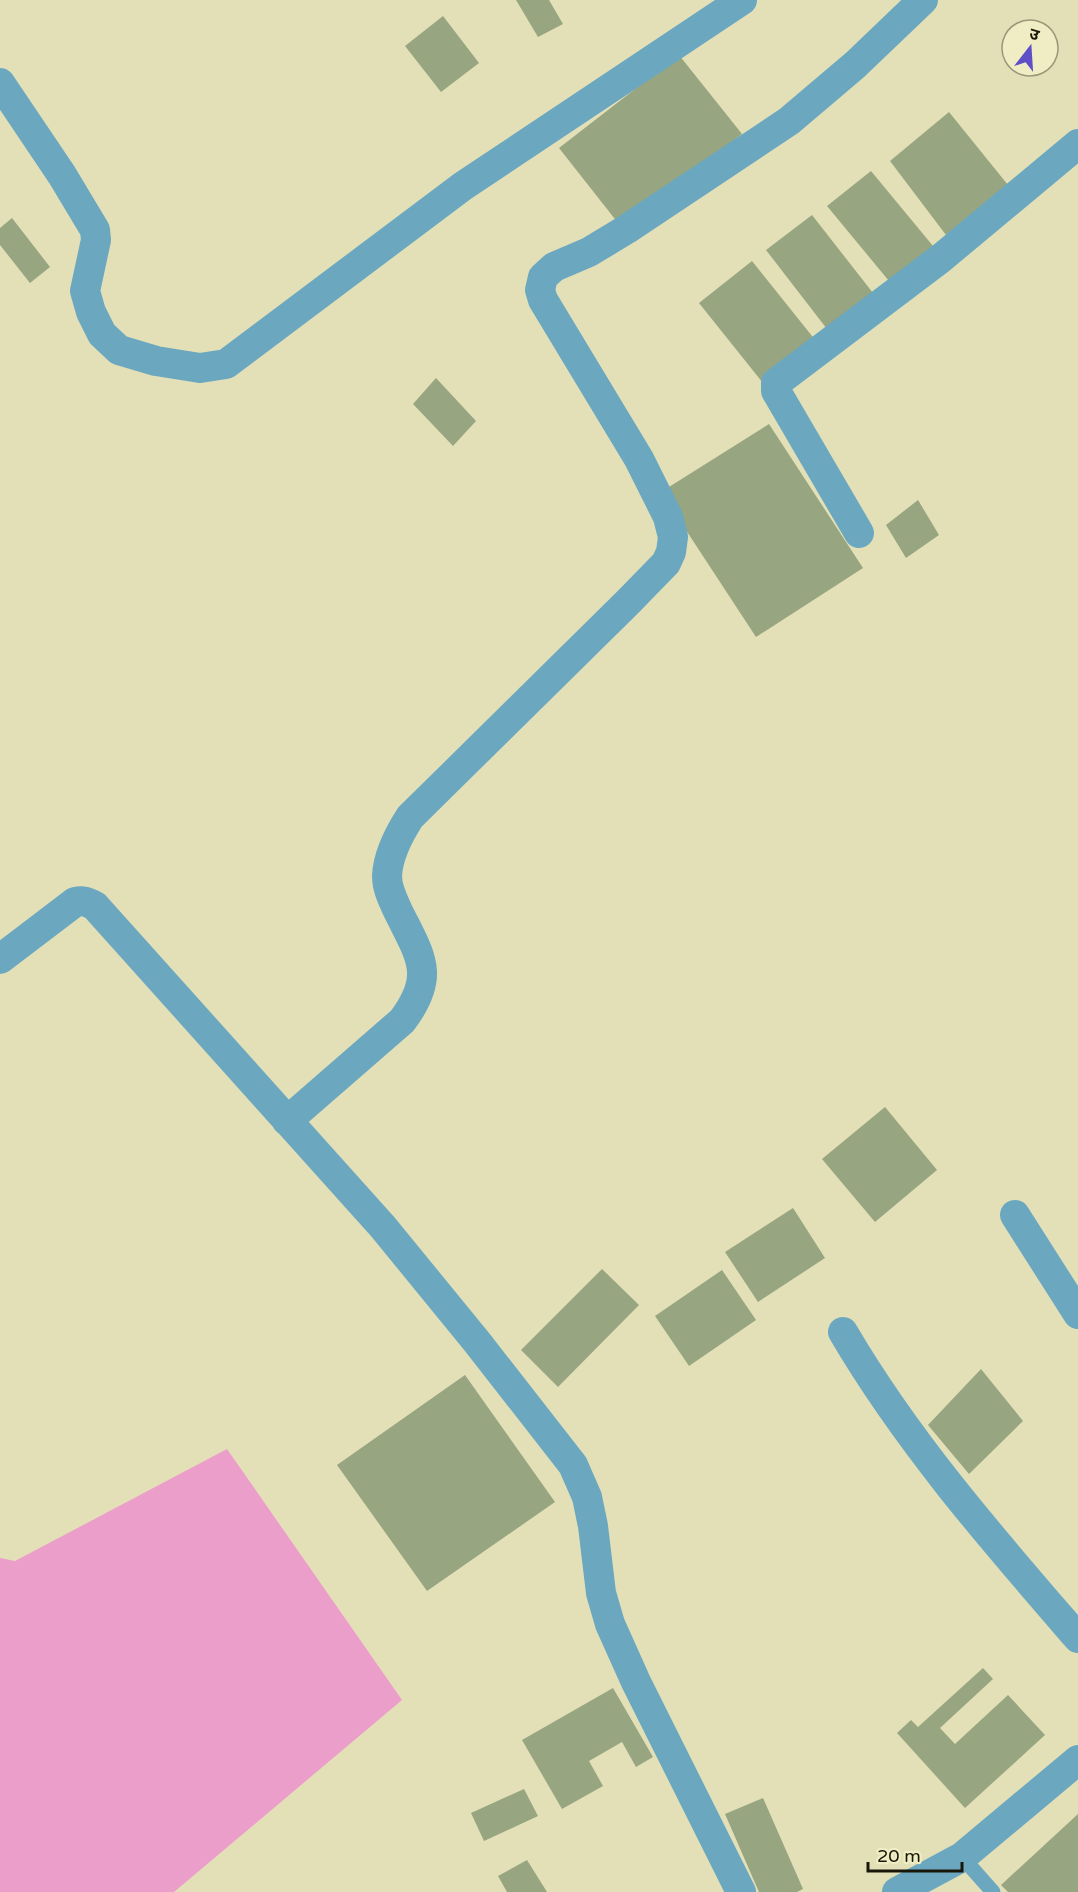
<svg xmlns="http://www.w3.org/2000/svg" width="1078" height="1892" font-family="'Varela Round','Noto Sans Devanagari',sans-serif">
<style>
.green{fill:#ec9ecb}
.building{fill:#97a580}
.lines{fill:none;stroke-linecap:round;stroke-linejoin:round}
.service{stroke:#6ba8c0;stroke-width:15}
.minor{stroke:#6ba8c0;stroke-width:30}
</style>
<rect width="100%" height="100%" fill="#e3e0b8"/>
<!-- green -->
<path class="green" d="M227 1449 402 1700 174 1892H0V1558L15 1561Z"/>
<!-- building -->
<path class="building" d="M516 0H549L563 24 538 37Z
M443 16 479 63 441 92 405 46Z
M679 55 742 134 622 228 559 148Z
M949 112 1008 185 946 235 890 161Z
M871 171 933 246 889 281 827 206Z
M812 215 873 293 827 329 766 250Z
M12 218 50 267 30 283 0 245V228Z
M752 261 816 341 763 383 699 303Z
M436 378 476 421 453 446 413 404Z
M769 424 863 568 756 637 661 492Z
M918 500 939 535 906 558 886 525Z
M885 1107 937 1170 875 1222 822 1159Z
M793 1208 825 1258 758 1302 725 1252Z
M602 1269 639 1305 558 1387 521 1350Z
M722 1270 756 1320 689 1366 655 1316Z
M981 1369 1023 1421 969 1474 928 1425Z
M465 1375 555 1502 427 1591 337 1465Z
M983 1668 993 1679 940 1728 955 1744 1008 1695 1045 1735 965 1808 897 1733 911 1720 918 1727Z
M613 1688 653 1757 636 1767 622 1742 589 1761 603 1786 562 1809 522 1740Z
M524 1789 538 1816 484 1841 471 1813Z
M763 1798 803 1889 797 1892H759L725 1814Z
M1078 1814V1892H1008L1001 1885Z
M527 1860 547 1892H507L498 1876Z"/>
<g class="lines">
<!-- service -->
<path class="service" d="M962 1857 993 1892"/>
<!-- minor -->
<path class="minor" d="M0 83 62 175 95 230 96 240 85 291 91 312 102 334 119 350 156 361 200 368 226 364 463 186 742 0
M859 533 776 391V383L940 259 1078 144
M0 959 75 902C83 900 88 902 95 906L383 1227 477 1342 573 1465 587 1497 593 1526 601 1593 610 1624 636 1682 741 1892
M287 1121 402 1021C437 975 420 956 398 911 393 900 387 889 387 876 388 855 399 834 410 817L628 602 666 563 671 552 673 537 668 517 639 459 543 300 540 290 543 277 554 267 589 252 627 229 789 121 855 65 923 0
M1015 1215 1078 1314
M843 1332C908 1443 994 1541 1078 1638
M897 1892 962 1857 1078 1760"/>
</g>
<!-- north arrow -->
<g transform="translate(1030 48) rotate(17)"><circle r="28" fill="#f0edc4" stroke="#9a9779" stroke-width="1.5"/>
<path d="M0-4.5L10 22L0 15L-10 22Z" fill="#5f4fc7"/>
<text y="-9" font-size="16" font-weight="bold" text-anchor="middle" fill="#181608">उ</text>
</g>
<!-- scale -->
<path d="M868 1862v9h94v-9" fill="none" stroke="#181608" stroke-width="3"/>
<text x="877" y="1862" font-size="18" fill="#181608" stroke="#f0edc4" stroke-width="4.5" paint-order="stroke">20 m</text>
</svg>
